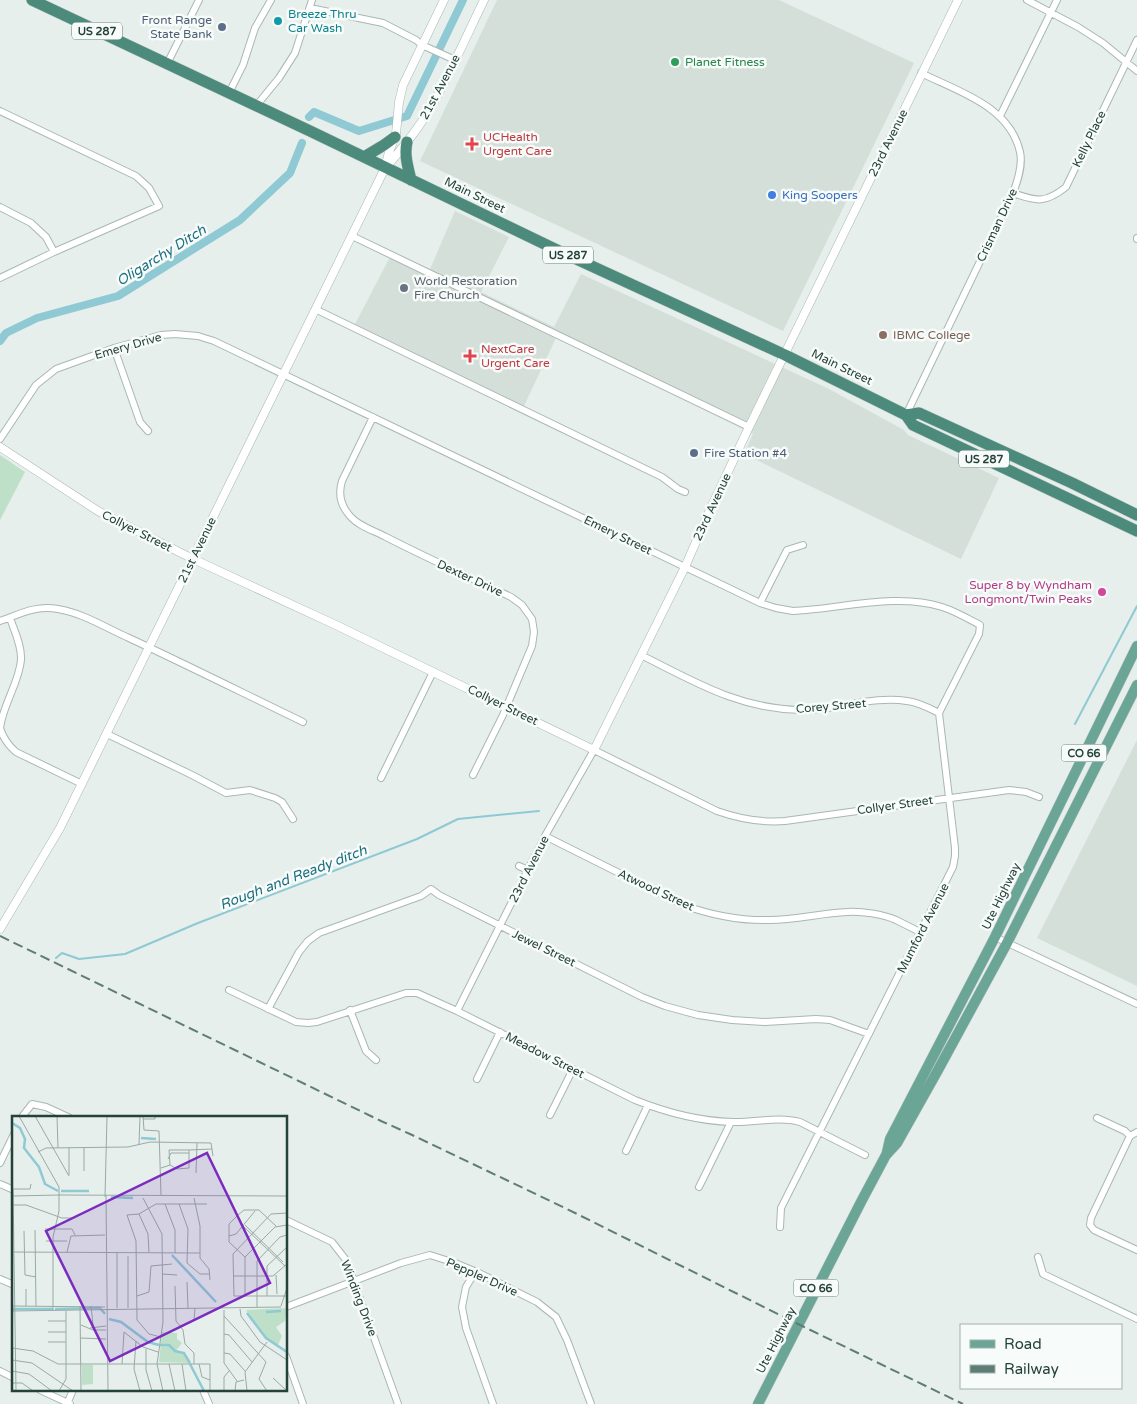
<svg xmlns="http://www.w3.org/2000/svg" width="1137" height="1404" font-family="'Varela Round',sans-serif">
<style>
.built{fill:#d4dfda}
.green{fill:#bfe0c8}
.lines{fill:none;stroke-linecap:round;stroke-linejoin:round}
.stream{stroke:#8ec9d4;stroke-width:2}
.canal{stroke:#8ec9d4;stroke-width:8}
.minor-casing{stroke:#a8b8b2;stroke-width:8}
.tertiary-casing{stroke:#a8b8b2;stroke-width:9}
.primary-casing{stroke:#c2cac8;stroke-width:11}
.trunk-casing{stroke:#c2cac8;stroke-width:12}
.minor{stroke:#fff;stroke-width:6}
.tertiary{stroke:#fff;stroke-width:8}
.primary{stroke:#6aa596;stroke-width:10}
.trunk{stroke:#4c8a7c;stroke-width:11}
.rail{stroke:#5f7d75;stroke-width:2;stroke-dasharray:10 5;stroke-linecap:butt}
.culture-dot{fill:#0f9aa8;stroke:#f7fbf9;stroke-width:2}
.service-dot{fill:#5c6f8a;stroke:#f7fbf9;stroke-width:2}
.leisure-dot{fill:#2e9e5b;stroke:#f7fbf9;stroke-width:2}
.health-dot{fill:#e0444e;stroke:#f7fbf9;stroke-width:2}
.shop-dot{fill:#3f7fe0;stroke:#f7fbf9;stroke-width:2}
.worship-dot{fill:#6b7280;stroke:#f7fbf9;stroke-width:2}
.education-dot{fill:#8d6e63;stroke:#f7fbf9;stroke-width:2}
.hotel-dot{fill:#d1479c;stroke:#f7fbf9;stroke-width:2}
.labels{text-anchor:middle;stroke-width:5;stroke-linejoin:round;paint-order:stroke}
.shield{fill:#f7fbf9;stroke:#637a73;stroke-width:1}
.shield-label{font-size:11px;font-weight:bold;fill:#24423a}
.culture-label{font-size:12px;fill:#0d838f;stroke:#f7fbf9;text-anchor:start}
.service-label{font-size:12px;fill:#4e5e75;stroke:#f7fbf9;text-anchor:end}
.leisure-label{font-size:12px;fill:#27864d;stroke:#f7fbf9;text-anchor:start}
.street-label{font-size:12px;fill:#24423a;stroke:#f7fbf9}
.health-label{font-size:12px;fill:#be3a42;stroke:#f7fbf9;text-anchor:start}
.shop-label{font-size:12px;fill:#366cbe;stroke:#f7fbf9;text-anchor:start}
.worship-label{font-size:12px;fill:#5b616d;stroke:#f7fbf9;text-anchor:start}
.education-label{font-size:12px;fill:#785e54;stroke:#f7fbf9;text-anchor:start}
.hotel-label{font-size:12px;fill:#b23c85;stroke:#f7fbf9;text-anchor:end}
.water-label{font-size:14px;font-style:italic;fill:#1c6f80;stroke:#f7fbf9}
.inset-river{fill:none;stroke:#8ec9d4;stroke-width:2.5}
.inset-road{fill:none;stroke:#98aaa4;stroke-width:1}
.view{fill:#7b2cbf;fill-opacity:0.15;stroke:#7b2cbf;stroke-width:2.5}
.inset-edge{fill:none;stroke:#24423a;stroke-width:2.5}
</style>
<rect width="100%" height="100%" fill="#e6efeb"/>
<!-- built -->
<path class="built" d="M497 0H779L914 63 783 331 420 161Z
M455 211 509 237 481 292 554 327 581 274 829 389 904 430 908 435 999 478 961 559 744 454 753 434 556 338 524 406 354 326 390 257 427 276Z
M1137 740V986L1037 938Z"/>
<!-- green -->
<path class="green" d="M0 455 25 472 0 520Z"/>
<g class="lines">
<!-- stream -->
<path class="stream" d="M1075 724 1137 606
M56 958 62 953 79 959 125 954 198 923 417 839 458 819 539 811"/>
<!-- canal -->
<path class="canal" d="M309 117 314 112 359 131 407 116 463 0
M0 341 6 333 37 318 118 296 240 220 290 173 302 143"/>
<defs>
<path id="minor" d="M1027 0 1078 27 1103 43 1137 71
M310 8 383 23 416 40 422 45 455 60
M167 64 199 0
M229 93 243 65 255 28 271 0
M256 106 279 78 295 53 312 0
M0 111 136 176 149 188 159 206 54 252 0 278
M1000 116 1057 0
M1013 193C1037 202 1046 203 1066 187L1137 40
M0 207 31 223 46 237 54 252
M352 236 749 427
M1137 239V238
M315 309 662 477 678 489 685 492
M114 348 140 422 148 431
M906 415 1013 193C1018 180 1023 165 1020 152 1010 106 957 91 921 73
M373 417 342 481C338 494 340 505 350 516 358 526 375 531 386 537 427 558 469 577 511 597L522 605 532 619 534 632 532 646 503 715 473 775
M0 439 36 385 56 369 114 348 161 335 175 334 198 336 214 341 760 603 776 608 793 611C841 609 896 592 942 607 955 611 967 618 980 625L979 634 939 713 955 848V856L953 867 781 1208 780 1227
M760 603 787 550 803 545
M0 621C20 614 36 605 58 609 83 613 106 628 129 638 187 665 245 694 303 722
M641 655C695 682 739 709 801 710 836 711 873 695 907 701 918 702 929 708 939 713
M0 728C3 704 19 683 21 660 22 646 14 630 10 618
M0 728C3 738 8 745 16 752L82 784
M107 734 192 775 226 793 250 790 275 798 282 802 293 819
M381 778 433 672
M545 836 683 905C711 915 740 921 770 920 796 920 821 913 847 912 861 911 883 914 896 920 904 924 912 928 920 932
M519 866 528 870
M995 937 1137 1004
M229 990 296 1022 308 1023 317 1022 406 993H417L457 1011 635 1100C665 1112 698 1121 732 1122 754 1123 778 1116 800 1122L865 1155
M268 1009 299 952 308 941 319 933 421 896 431 889 439 895 642 997 665 1006 698 1015 732 1020 765 1022 816 1019 830 1020 869 1034
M350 1010 366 1051 376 1060
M457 1011 545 836 594 750 717 811C740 819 761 823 785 821L1009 790 1026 792 1039 797
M477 1079 500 1032
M550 1115 573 1069
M21 1118 32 1104 46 1107 70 1118
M1097 1118 1125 1131 1130 1136
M1137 1132 1130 1136 1091 1218 1090 1225 1094 1230 1137 1250
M626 1151 648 1105
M0 1163 14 1134
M0 1184 14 1190
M699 1187 731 1122
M286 1220 332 1242 346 1260 398 1404
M1038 1257 1043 1274 1137 1319
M475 1272 466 1287 462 1307 466 1328 493 1404
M0 1279 14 1285
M286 1307 401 1263 430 1255 455 1263 479 1273 537 1302 556 1317 567 1340 591 1404
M286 1356 303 1404
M0 1371 14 1378
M40 1390 70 1404
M203 1390 209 1404
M67 1404 73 1390"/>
<path id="tertiary" d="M385 168C404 147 422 124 435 100 453 67 468 33 484 0
M0 447 98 511 193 559 338 626 594 750 685 567 709 512 749 427 958 0
M0 929 60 828 385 168 389 152 396 134 399 102 403 85 444 0"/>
<path id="primary" d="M887 1152 890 1139 995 937 1137 646
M758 1404 862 1200 886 1155 897 1143 938 1070 1007 943 1137 685"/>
<path id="trunk" d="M32 0 310 131 559 251 785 355 906 415 913 425 1137 531
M407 142C404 155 408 167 411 180
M364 157 384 145 395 137
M906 415 919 413 1072 483 1137 515"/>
</defs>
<!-- minor casing -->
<use href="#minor" class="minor-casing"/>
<!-- tertiary casing -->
<use href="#tertiary" class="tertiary-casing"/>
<!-- primary casing -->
<use href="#primary" class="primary-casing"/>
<!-- trunk casing -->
<use href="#trunk" class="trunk-casing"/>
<!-- minor -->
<use href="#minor" class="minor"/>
<!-- tertiary -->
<use href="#tertiary" class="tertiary"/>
<!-- primary -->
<use href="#primary" class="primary"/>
<!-- trunk -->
<use href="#trunk" class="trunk"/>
<!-- rail -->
<path class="rail" d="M0 936 381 1121 410 1134 565 1208 798 1324 963 1404"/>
</g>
<!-- markers -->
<circle class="culture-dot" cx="278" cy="21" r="5"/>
<g class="service-dot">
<circle cx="222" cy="27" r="5"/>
<circle cx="694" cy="453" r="5"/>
</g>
<circle class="leisure-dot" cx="675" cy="62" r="5"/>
<g class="health-dot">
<path d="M469.5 136.5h5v5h5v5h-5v5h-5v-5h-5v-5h5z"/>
<path d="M467.5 348.5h5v5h5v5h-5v5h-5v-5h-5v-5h5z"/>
</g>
<circle class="shop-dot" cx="772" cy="195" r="5"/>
<circle class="worship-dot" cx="404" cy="288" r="5"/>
<circle class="education-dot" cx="883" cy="335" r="5"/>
<circle class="hotel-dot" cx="1102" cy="592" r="5"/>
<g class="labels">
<!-- shield labels -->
<g class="shield">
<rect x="72" y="22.5" width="50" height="17" rx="4"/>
<rect x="543" y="246.5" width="50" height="17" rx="4"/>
<rect x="959" y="450.5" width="50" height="17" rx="4"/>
<rect x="1061.5" y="744.5" width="45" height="17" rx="4"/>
<rect x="793.5" y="1279.5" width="45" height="17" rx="4"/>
</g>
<g class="shield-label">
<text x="97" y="35">US 287</text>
<text x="568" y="259">US 287</text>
<text x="984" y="463">US 287</text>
<text x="1084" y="757">CO 66</text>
<text x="816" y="1292">CO 66</text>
</g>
<!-- culture labels -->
<g class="culture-label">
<text x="288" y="18">Breeze Thru<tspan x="288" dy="14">Car Wash</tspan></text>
</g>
<!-- service labels -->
<g class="service-label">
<text x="212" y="24">Front Range<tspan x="212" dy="14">State Bank</tspan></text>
<text x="704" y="457" text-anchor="start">Fire Station #4</text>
</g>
<!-- leisure labels -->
<g class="leisure-label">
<text x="685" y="66">Planet Fitness</text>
</g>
<!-- street labels -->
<g class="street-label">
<text transform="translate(440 87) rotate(-62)" y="4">21st Avenue</text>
<text transform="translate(1089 139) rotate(-64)" y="4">Kelly Place</text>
<text transform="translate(888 143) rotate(-64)" y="4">23rd Avenue</text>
<text transform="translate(475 195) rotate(26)" y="4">Main Street</text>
<text transform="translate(997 225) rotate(-65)" y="4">Crisman Drive</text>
<text transform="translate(128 346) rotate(-16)" y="4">Emery Drive</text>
<text transform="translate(842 367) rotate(26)" y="4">Main Street</text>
<text transform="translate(712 507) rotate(-65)" y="4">23rd Avenue</text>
<text transform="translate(137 531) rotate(27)" y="4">Collyer Street</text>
<text transform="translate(618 535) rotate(26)" y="4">Emery Street</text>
<text transform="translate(197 550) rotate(-64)" y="4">21st Avenue</text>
<text transform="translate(470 578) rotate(25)" y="4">Dexter Drive</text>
<text transform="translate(503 705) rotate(26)" y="4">Collyer Street</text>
<text transform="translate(831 706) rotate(-5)" y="4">Corey Street</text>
<text transform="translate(895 805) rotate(-8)" y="4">Collyer Street</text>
<text transform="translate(529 869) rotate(-63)" y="4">23rd Avenue</text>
<text transform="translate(656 890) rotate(25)" y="4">Atwood Street</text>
<text transform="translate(1001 896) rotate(-64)" y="4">Ute Highway</text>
<text transform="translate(923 928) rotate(-63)" y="4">Mumford Avenue</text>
<text transform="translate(544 948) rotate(26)" y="4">Jewel Street</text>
<text transform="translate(545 1055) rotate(27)" y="4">Meadow Street</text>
<text transform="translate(482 1277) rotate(24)" y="4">Peppler Drive</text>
<text transform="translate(359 1298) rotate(69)" y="4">Winding Drive</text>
<text transform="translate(776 1340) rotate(-63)" y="4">Ute Highway</text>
</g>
<!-- health labels -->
<g class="health-label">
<text x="483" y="141">UCHealth<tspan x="483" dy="14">Urgent Care</tspan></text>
<text x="481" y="353">NextCare<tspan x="481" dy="14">Urgent Care</tspan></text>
</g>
<!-- shop labels -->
<g class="shop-label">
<text x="782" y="199">King Soopers</text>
</g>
<!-- worship labels -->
<g class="worship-label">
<text x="414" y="285">World Restoration<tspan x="414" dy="14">Fire Church</tspan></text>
</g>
<!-- education labels -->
<g class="education-label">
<text x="893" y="339">IBMC College</text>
</g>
<!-- hotel labels -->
<g class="hotel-label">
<text x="1092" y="589">Super 8 by Wyndham<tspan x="1092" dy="14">Longmont/Twin Peaks</tspan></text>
</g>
<!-- water labels -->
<g class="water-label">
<text transform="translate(161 255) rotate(-32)" y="5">Oligarchy Ditch</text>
<text transform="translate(293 877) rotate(-21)" y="5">Rough and Ready ditch</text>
</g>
</g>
<!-- overview -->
<g transform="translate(12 1116)">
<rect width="275" height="275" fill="#e6efeb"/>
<path d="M275 192 273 205 264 211 270 220 266 229 254 222 234 194ZM150 216 165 217V223L170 227 164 235 173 238 178 247 147 246ZM70 249H81V268L70 269Z" fill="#bfe0c8"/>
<path class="inset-river" d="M0 7 8 12 13 23 12 32 27 51 33 68 46 75M129 22 144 23M49 75H77M99 81 121 82M160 139 204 186M0 193H41M43 193 88 192 93 198M254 196 269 195M235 197 254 222 275 236M97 203 109 206 136 226 147 229M148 229H157L163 235 172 237 178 247M178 248 192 275"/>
<path class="inset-road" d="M7 0 47 71V95L41 121V195M23 0 57 60M45 0 46 32M131 0 132 14 147 15 149 79M131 3H143V0M127 29 128 0M177 34 200 33M26 36 34 32 116 31 138 26 199 27 201 40M156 43 159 37H177M149 52 158 49 165 53 177 52V34H157L158 49M72 55V32M184 57 185 27M57 59V32M47 79 275 80M94 79 96 275M0 80 48 79M93 81 95 0M131 82 150 118 151 206 145 248 151 275M182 82 188 110V142L197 153 198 164M153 88 163 114V137M167 88 176 113 175 147 188 158H198M1 89H14L50 102H62M275 97 259 98 221 138 222 180H275M127 98 136 118 137 136M233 109 271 146M231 110 273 150M33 113H60L63 119M23 114 24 190M12 115 13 159 24 161M217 120 224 118 243 95M34 125H55M0 136 188 137M55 136 59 120 93 119M105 136V192M233 141 217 126V108L226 99 232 94H247L264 110M150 158 165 159M264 159 265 178M221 160H261L275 148M175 166 176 192M163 170 164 205 171 214 173 228 182 237V248M14 173V190M125 180 137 176 139 150 160 148M255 180V150L275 131M233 181V141L263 111 275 109M0 190 93 191M68 190 69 275M79 190 81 209M269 190 275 172M116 192V140M245 192V145L268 121 275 119M228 193 229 200 248 226 275 244M212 194V247L225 265M0 195 269 191M212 200 254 246 247 263 255 275M36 205H54M69 209 81 214H94M168 210 182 204 183 192M78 212 94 210M36 216H54M212 218 217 219 240 246M149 221 137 218 125 204 124 125 115 99 127 98 144 88H195M68 222 94 223M124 225 122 253 128 275M36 226H54M0 232 21 235 46 248H198V275M134 233V254L140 275M212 237 218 238 233 255M0 244 20 247 61 275M110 248 112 216 131 231 146 236M157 248 163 275M170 248 174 275M187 248 190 261 198 264M0 255 17 258 40 275M261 262 275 275M0 267H10L21 275M4 275 1 73H18L19 68M47 275 54 263V195M212 275V261L217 255M223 275 224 266 232 264M235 275 233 256 255 226"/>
<path class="view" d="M195 37 258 167 98 245 34 115Z"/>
<rect width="275" height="275" class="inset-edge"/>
</g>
<!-- legend -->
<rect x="960" y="1324" width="162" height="65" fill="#f7fbf9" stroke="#a3b1ad"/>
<rect x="970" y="1340" width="25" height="8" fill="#6aa596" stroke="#a3b1ad"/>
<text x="1004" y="1349" font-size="15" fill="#24423a">Road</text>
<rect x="970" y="1365" width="25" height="8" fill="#5f7d75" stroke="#a3b1ad"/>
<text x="1004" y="1374" font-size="15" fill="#24423a">Railway</text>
</svg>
